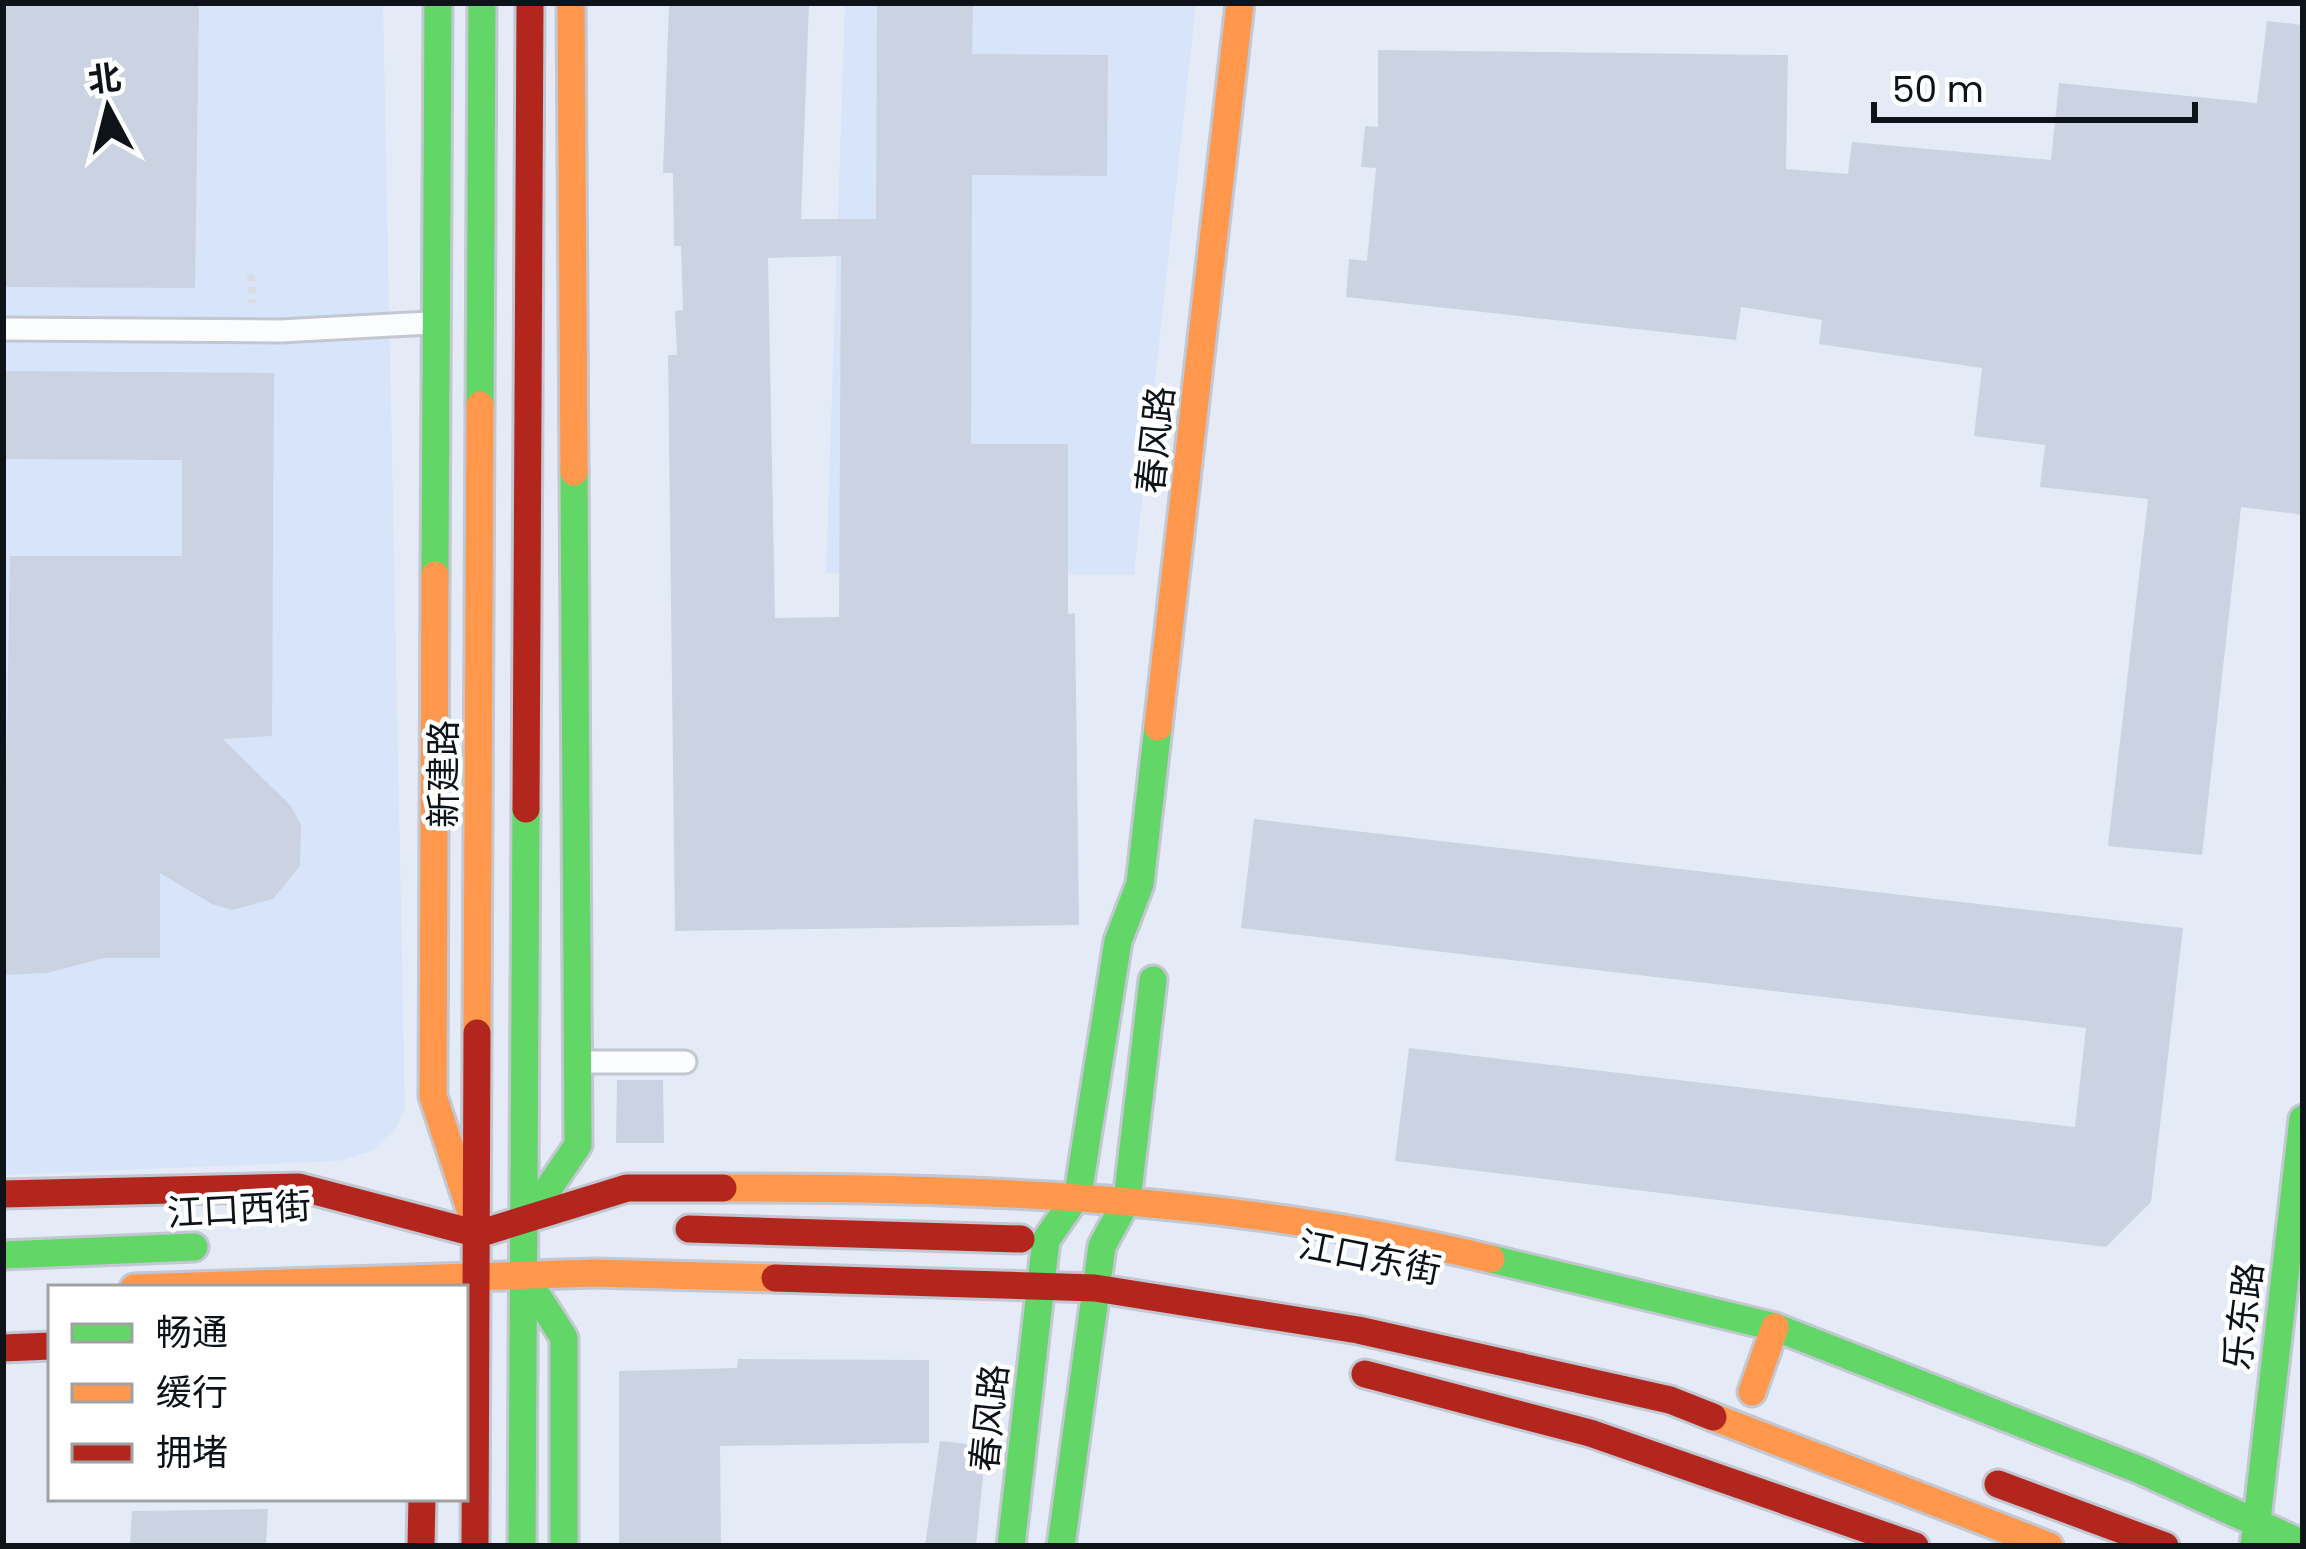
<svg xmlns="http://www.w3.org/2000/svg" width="2306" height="1549" font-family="Poppins,'Noto Sans SC',sans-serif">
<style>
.built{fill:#d8e4f9}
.building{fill:#cbd3e2;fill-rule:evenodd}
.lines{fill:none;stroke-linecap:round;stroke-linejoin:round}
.lane-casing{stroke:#c2c7d1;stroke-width:27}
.fast-casing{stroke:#c2c7d1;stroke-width:33}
.slow-casing{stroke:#c2c7d1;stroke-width:33}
.jam-casing{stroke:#c2c7d1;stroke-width:33}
.path{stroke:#dadcdf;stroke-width:8;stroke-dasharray:6 6;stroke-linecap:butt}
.lane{stroke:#fbfcfe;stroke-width:21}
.fast{stroke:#63d668;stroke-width:27}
.slow{stroke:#ff974d;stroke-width:27}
.jam{stroke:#b3261e;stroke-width:27}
.labels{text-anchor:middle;stroke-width:9;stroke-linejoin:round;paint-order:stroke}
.street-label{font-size:36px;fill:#0e131a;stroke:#fff}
</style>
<rect width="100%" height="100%" fill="#e4ebf7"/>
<!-- built -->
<path class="built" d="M3 3H383L405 1108 395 1130 372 1151 339 1161 3 1175Z
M845 3H1196L1134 575 826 573Z"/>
<!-- building -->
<path class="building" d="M3 3H199L195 288 3 287Z
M669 3H809L801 219H876L877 3H973L972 54 1108 55 1107 176 972 175 971 444H1068V614L1075 613 1079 925 675 931 668 355H677L675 311 683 310 681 246H674L673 173H663ZM841 256 839 617 775 618 768 258Z
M2267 21 2303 25V515L2241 507 2202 855 2108 846 2148 499 2040 487 2045 445 1974 436 1982 368 1819 344 1822 320 1741 307 1736 340 1346 297 1349 259 1367 261 1376 168 1361 167 1365 126 1378 127V50L1788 55 1786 169 1848 174 1852 142 2051 160 2059 83 2257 103Z
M3 371 274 373 272 736 223 739 291 806 301 825 300 866 273 899 232 910 212 904 160 873V958H104L47 973 3 975 10 556H182V460L3 459Z
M1254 819 2183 928 2151 1202 2106 1247 1395 1161 1409 1048 2075 1127 2086 1028 1241 928Z
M617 1080H663L664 1143H616Z
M738 1359 929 1360V1443L720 1446 721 1546H619V1371L737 1368Z
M940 1441 986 1446 976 1546H925Z
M268 1509 266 1546H130L132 1511Z"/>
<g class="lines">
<defs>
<path id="lane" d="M3 329 280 331 429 323
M584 1062H685"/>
<path id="fast" d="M480 405 482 3
M435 575 438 3
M525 1223 578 1145 574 472
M3 1255 194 1247
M1491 1259 1775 1327 2140 1470 2303 1544
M524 1275 564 1338V1546
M522 1546 526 809
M1011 1546 1046 1240 1078 1194 1118 941 1140 884 1158 727
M1061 1546 1102 1246 1127 1200 1153 980
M2254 1546 2303 1119"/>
<path id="slow" d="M571 3 574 472
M435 575 433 1096 470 1209
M1158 727 1240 3
M477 1033 480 405
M723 1188C982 1187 1238 1198 1491 1259
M134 1288 595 1273 775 1278
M1752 1392 1775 1327
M1713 1417 2049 1546"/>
<path id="jam" d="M526 809 530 3
M3 1194 299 1187 478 1234 627 1188H723
M689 1229 1021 1239
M775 1278 1095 1288 1358 1330 1670 1400 1713 1417
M3 1348 51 1346
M1365 1374 1590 1433 1915 1546
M1998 1484 2165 1546
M421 1546 422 1498
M475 1546 477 1033"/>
</defs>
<!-- lane casing -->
<use href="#lane" class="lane-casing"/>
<!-- fast casing -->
<use href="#fast" class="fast-casing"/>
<!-- slow casing -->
<use href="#slow" class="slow-casing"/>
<!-- jam casing -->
<use href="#jam" class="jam-casing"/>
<!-- path -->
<path class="path" d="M251 275 252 303"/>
<!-- lane -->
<use href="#lane" class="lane"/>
<!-- fast -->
<use href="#fast" class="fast"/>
<!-- slow -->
<use href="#slow" class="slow"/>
<!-- jam -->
<use href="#jam" class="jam"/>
</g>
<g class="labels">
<!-- street labels -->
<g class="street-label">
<text transform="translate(1155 440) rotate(-84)" y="13">春风路</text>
<text transform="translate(443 774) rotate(-90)" y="13">新建路</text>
<text transform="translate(239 1209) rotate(-3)" y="13">江口西街</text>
<text transform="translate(1370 1257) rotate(11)" y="13">江口东街</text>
<text transform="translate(2243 1316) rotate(-83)" y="13">乐东路</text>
<text transform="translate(989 1418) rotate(-84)" y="13">春风路</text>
</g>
</g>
<!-- border -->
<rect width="2306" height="1549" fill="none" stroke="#0e131a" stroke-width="12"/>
<!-- legend -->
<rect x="48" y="1285" width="420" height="216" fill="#ffffff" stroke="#9fa1a3" stroke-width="3"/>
<rect x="72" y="1324" width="60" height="18" fill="#63d668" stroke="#9fa1a3" stroke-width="3"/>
<text x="156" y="1345" font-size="36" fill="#0e131a">畅通</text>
<rect x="72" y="1384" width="60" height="18" fill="#ff974d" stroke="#9fa1a3" stroke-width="3"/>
<text x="156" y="1405" font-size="36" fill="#0e131a">缓行</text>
<rect x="72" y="1444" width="60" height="18" fill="#b3261e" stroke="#9fa1a3" stroke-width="3"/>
<text x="156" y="1465" font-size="36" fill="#0e131a">拥堵</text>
<!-- north arrow -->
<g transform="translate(108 108) rotate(353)" stroke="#ffffff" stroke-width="9" paint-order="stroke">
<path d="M0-9L21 45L0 30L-21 45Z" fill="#0e131a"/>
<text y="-18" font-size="33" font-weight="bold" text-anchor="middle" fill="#0e131a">北</text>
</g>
<!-- scale -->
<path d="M1874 102v18h321v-18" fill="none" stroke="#0e131a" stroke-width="6"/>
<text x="1892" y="102" font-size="36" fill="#0e131a" stroke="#ffffff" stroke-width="9" paint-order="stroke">50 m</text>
</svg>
